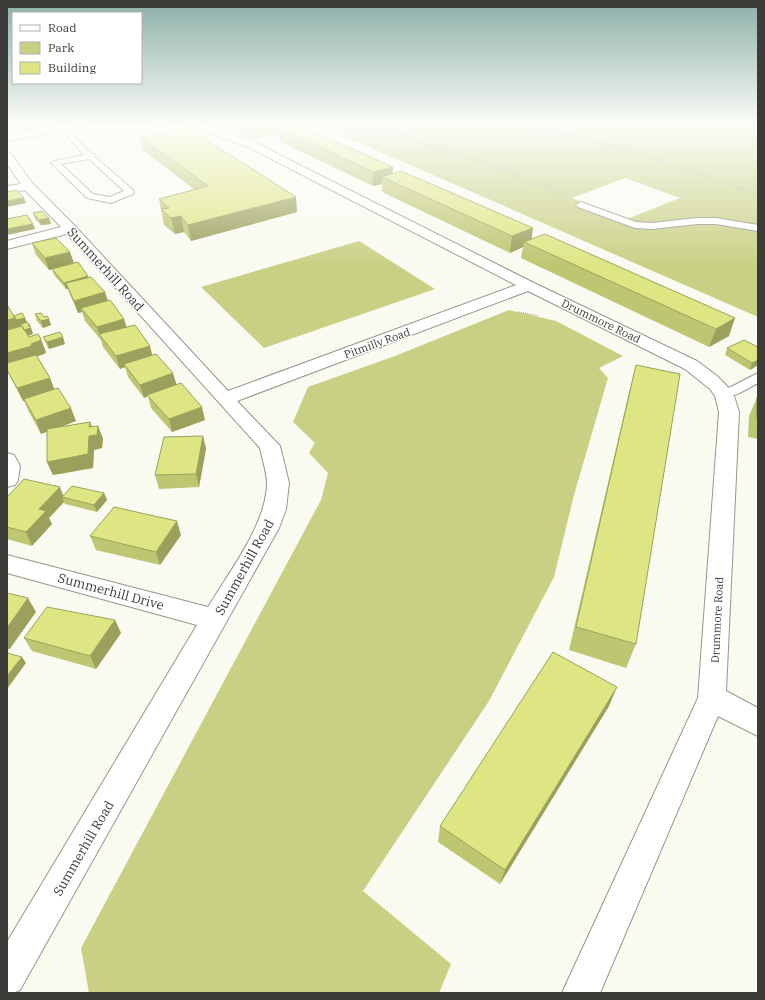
<svg xmlns="http://www.w3.org/2000/svg" width="765" height="1000" font-family="'IBM Plex Serif',serif">
<style>
.green{fill:#c9d084;fill-rule:evenodd}
.lines{fill:none;stroke-linecap:round;stroke-linejoin:round}
.service-casing{stroke:#96978f;stroke-width:2}
.minor-casing{stroke:#96978f;stroke-width:2}
.path{stroke:#adafa7;stroke-width:1.5;stroke-dasharray:1 1;stroke-linecap:butt}
.service{fill:#fff;fill-rule:evenodd}
.minor{fill:#fff;fill-rule:evenodd}
.wall{fill:#bfc672}
.shaded-wall{fill:#9ba15c}
.building{fill:#dee684;stroke:#9ba15c}
.labels{text-anchor:middle;stroke-width:3;stroke-linejoin:round;paint-order:stroke}
.far-street-label{font-size:11px;fill:#3b3c38;stroke:#fff}
.street-label{font-size:13px;fill:#3b3c38;stroke:#fff}
</style>
<rect width="100%" height="100%" fill="#f9fbf1"/>
<!-- green -->
<path class="green" d="M7 125H57L7 133Z
M214 125H758V317L321 126 253 140 233 131ZM625 178 680 198 627 219 572 198Z
M359 241 435 289 264 348 201 287Z
M509 310 556 321 623 356 599 368 608 378 574 495 554 577 489 701 363 891 451 964 439 993H89L81 948 321 500 328 473 309 453 315 443 293 422 308 387 395 356Z"/>
<g class="lines">
<defs>
<path id="service" d="M61 126H67L82 144 92 154H95V157L133 190 134 192 133 194 111 203 87 198 51 163 55 161 84 155 60 128ZM89 159 124 191 110 197 93 194 61 164Z
M581 202 636 222 652 223 697 218H716L758 225V231L716 224H697L652 229 635 228 578 207 576 205Z
M758 373V383C747 389 733 399 719 396L717 393 719 390 731 387Z"/>
<path id="minor" d="M61 125H83L78 128 7 141V135Z
M191 125H205L258 144 534 283 697 361 717 376 727 386 734 396 739 412 726 691 758 708V736L718 716 600 993H562L698 698 719 412 715 396 710 389 685 369 528 291 237 401 280 446 289 483 286 509 279 528 20 990 13 993H7V942L197 625 7 573V555L208 607C229 572 266 525 267 484 267 472 262 459 260 448L67 234 7 249V241L61 227 25 190 7 194V186L21 184 7 164V153L11 154 32 183 75 226 228 391 516 285 250 148 192 127Z
M7 453 14 455 20 466 18 480 15 485 7 487Z"/>
</defs>
<!-- service casing -->
<use href="#service" class="service-casing"/>
<!-- minor casing -->
<use href="#minor" class="minor-casing"/>
<!-- path -->
<path class="path" d="M343 125 398 132 441 151 477 160 508 171 530 183 546 186 564 196
M527 125 625 149 758 194
M100 138 172 125
M519 312 538 316"/>
<!-- service -->
<use href="#service" class="service"/>
<!-- minor -->
<use href="#minor" class="minor"/>
</g>
<!-- wall -->
<path class="wall" d="M278 127 393 167 392 173 531 239 729 336 709 347 521 258 523 247 510 253 382 192V184L373 186 279 141Z
M140 137 297 212 191 241 184 232 175 234 164 225 159 199 195 190 143 150Z
M33 213 49 218 51 224 41 225 35 219Z
M32 243 74 263 49 270 36 255Z
M52 269 88 276 108 300 127 327 152 355 205 420 172 432 151 408 148 396 144 398 128 377 125 367 120 369 103 347 101 340 85 321 82 312 78 313 70 295 68 289H66L54 275Z
M7 305 14 316 27 322 30 325 33 334 28 336 46 352 44 354 37 356 50 378 54 389 76 421 61 427 90 422 92 427 98 426 103 439 102 448 94 450 93 468 53 475 47 462V431L41 434 29 412 24 401H23L7 371Z
M35 314 44 317 51 325 43 328 37 321Z
M43 337 65 344 49 349 46 344Z
M758 347V365L750 370 725 355 727 348Z
M636 365V644L626 668 569 650 630 388Z
M757 397H758V439L748 437 749 416Z
M203 436 206 449 199 487 159 489 155 475Z
M104 493 107 500 97 512 65 504 64 502 49 518 52 524 32 546 7 539V497L63 496Z
M181 535 160 565 96 550 90 536Z
M115 620 121 633 96 669 32 651 24 638Z
M609 706 500 884 438 842 440 826Z"/>
<!-- shaded-wall -->
<path class="shaded-wall" d="M393 167 392 181 382 177V184L373 186V172Z
M296 197 297 212 191 241 188 225Z
M24 198 26 203 7 207V201Z
M181 216 184 232 175 234 171 218Z
M49 218 51 224 41 225 39 220Z
M33 224 35 229 7 235V229Z
M533 228 531 244 524 242 523 247 510 253 512 236Z
M70 252 74 263 49 270 45 258Z
M88 276 90 282 66 283 68 289H66L64 283Z
M105 292 109 304 81 308 82 312 78 313 74 301Z
M15 318H25L28 324 19 325 20 326 7 334V320Z
M735 318 729 336 709 347 716 329Z
M49 319 51 325 43 328 41 321Z
M124 319 128 331 99 334 101 340 97 327Z
M28 325H30L33 334 22 338 19 331Z
M63 337 65 344 49 349 47 342Z
M41 339 46 352 44 354 7 367V353L31 344Z
M150 346 153 358 124 364 125 367 120 369 116 356Z
M758 360V365L750 370 752 363Z
M173 373 177 386 147 395 148 396 144 398 140 385Z
M50 378 55 391 23 401 17 388Z
M202 407 205 420 172 432 169 419Z
M71 408 76 421 41 434 36 420Z
M90 422 95 435 98 426 103 439 102 448 94 450 93 468 53 475 47 462 89 436Z
M203 436 206 449 199 487 196 474Z
M60 487 64 498 62 497 64 502 49 518 52 524 32 546 26 532 39 509Z
M104 493 107 500 97 512 94 505Z
M177 521 181 535 160 565 156 552Z
M28 598 36 612 9 650 7 646V628Z
M115 620 121 633 96 669 90 656Z
M22 657 26 663 7 689V676Z
M617 687 609 706 500 884 505 870Z"/>
<!-- building -->
<path class="building" d="M288 125H299L393 167 373 172 278 127Z
M188 128 296 197 188 225 181 216 171 218 161 209 169 208 159 199 208 186 140 137Z
M401 171 533 228 512 236 382 177Z
M16 190 24 198 7 201V192Z
M42 211 49 218 39 220 33 213Z
M27 215 33 224 7 229V219Z
M545 234 735 318 716 329 524 242Z
M56 238 70 252 45 258 32 243Z
M78 262 88 276 64 283 52 269Z
M91 277 105 292 74 301 66 283Z
M110 300 124 319 97 327 81 308Z
M7 305 15 318 7 320Z
M22 313 25 318 16 320 14 316Z
M41 313 44 317 47 316 49 319 41 321 35 314Z
M27 322 30 325H28L31 328 24 330 22 326H20L19 325Z
M135 325 150 346 116 356 99 334Z
M22 326 29 337 38 334 41 339 39 341 31 344 32 346 7 353V330Z
M60 332 63 337 47 342 43 337Z
M744 340 758 347V360L752 363 727 348Z
M156 354 173 373 140 385 124 364Z
M36 355 50 378 17 388 7 370V363Z
M636 365 680 374 636 644 576 627Z
M181 383 202 407 169 419 147 395Z
M58 388 71 408 36 420 24 399Z
M757 397H758V418H756Z
M90 422 89 427 98 426 97 435 89 436 88 454 47 462V429Z
M203 436 196 474 155 475 164 437Z
M24 479 60 487 39 509 46 511 26 532 7 527V497Z
M72 486 104 493 94 505 62 497Z
M114 507 177 521 156 552 90 536Z
M7 593 28 598 7 628Z
M47 607 115 620 90 656 24 638Z
M553 652 617 687 505 870 440 826Z
M7 653 22 657 7 676Z"/>
<!-- sky -->
<linearGradient id="sky" x2="0" y2="1"><stop stop-color="#8baea6"/><stop offset="0.47" stop-color="#fcfdf9"/><stop offset="1" stop-color="#fcfdf9" stop-opacity="0"/></linearGradient>
<rect width="765" height="265" fill="url(#sky)"/>
<g class="labels">
<!-- far-street labels -->
<g class="far-street-label">
<text transform="translate(601 321) rotate(26)" y="4">Drummore Road</text>
<text transform="translate(377 343) rotate(-20)" y="4">Pitmilly Road</text>
<text transform="translate(717 620) rotate(-87)" y="4">Drummore Road</text>
</g>
<!-- street labels -->
<g class="street-label">
<text transform="translate(106 269) rotate(48)" y="5">Summerhill Road</text>
<text transform="translate(244 567) rotate(-61)" y="5">Summerhill Road</text>
<text transform="translate(111 591) rotate(15)" y="5">Summerhill Drive</text>
<text transform="translate(83 848) rotate(-60)" y="5">Summerhill Road</text>
</g>
</g>
<!-- border -->
<rect width="765" height="1000" fill="none" stroke="#3b3c38" stroke-width="16"/>
<!-- legend -->
<rect x="12" y="12" width="130" height="72" fill="#ffffff" stroke="#b1b1af"/>
<rect x="20" y="25" width="20" height="6" fill="#ffffff" stroke="#b1b1af"/>
<text x="48" y="32" font-size="12" fill="#3b3c38">Road</text>
<rect x="20" y="42" width="20" height="12" fill="#c9d084" stroke="#b1b1af"/>
<text x="48" y="52" font-size="12" fill="#3b3c38">Park</text>
<rect x="20" y="62" width="20" height="12" fill="#dee684" stroke="#b1b1af"/>
<text x="48" y="72" font-size="12" fill="#3b3c38">Building</text>
</svg>
